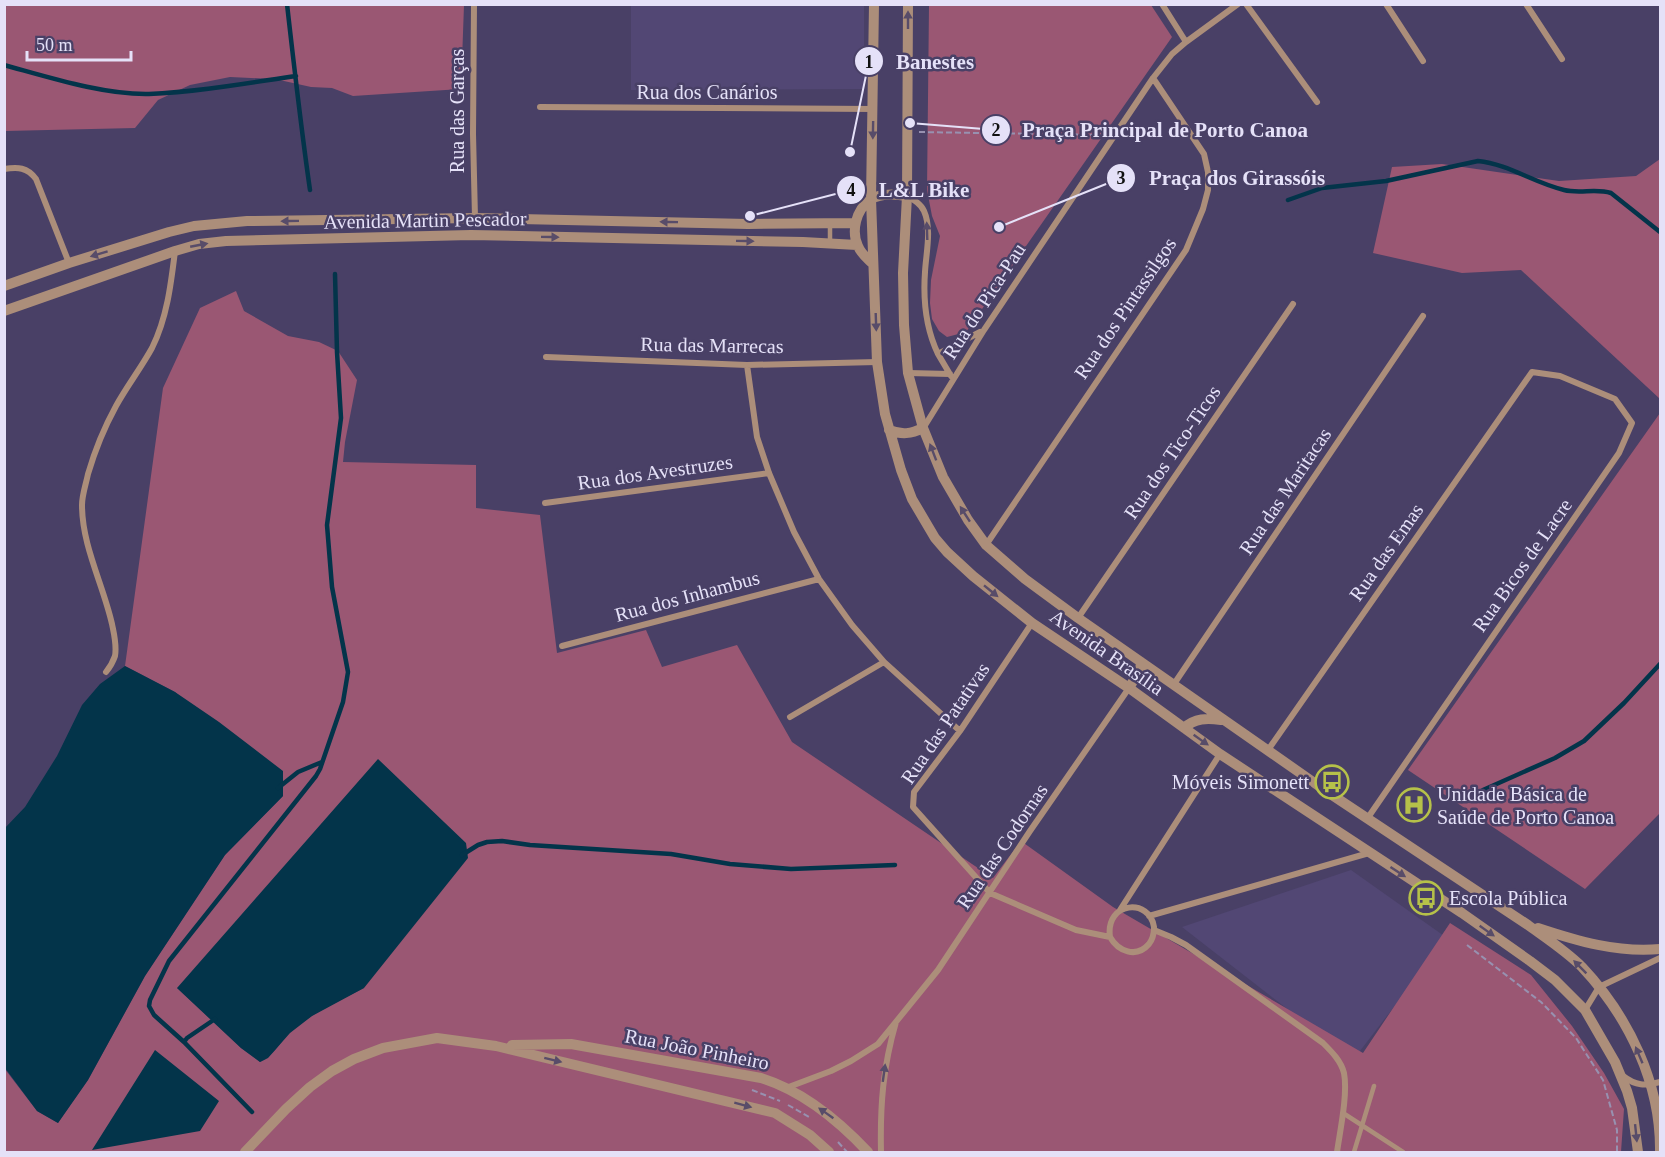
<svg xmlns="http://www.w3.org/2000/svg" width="1665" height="1157" font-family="'Times New Roman',serif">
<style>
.built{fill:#524774}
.green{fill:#9a5773;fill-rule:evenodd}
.water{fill:#03344a}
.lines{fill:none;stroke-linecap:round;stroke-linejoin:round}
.stream{stroke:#03344a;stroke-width:4.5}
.path{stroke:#9891b0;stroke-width:2;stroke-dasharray:6 3;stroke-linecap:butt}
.service{stroke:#ac8e7a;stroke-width:4.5}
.minor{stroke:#ac8e7a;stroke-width:6}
.tertiary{stroke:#ac8e7a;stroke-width:10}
.oneway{fill:#584c69}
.labels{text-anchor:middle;stroke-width:5;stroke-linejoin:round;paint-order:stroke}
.street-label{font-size:20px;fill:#e5e1f8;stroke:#494066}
.poi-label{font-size:20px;fill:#e5e1f8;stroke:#494066;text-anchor:start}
.leader{fill:none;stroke:#e5e1f8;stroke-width:2}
.callout-dot{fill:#e5e1f8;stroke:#494066;stroke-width:2}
.mark-label{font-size:18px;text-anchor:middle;font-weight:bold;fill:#111}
.callout-label{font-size:21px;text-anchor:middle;font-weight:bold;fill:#e5e1f8;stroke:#494066;stroke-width:5;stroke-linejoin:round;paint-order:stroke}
</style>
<rect width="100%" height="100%" fill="#494066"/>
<!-- built -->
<path class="built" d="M631 5H864V89L631 90Z
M1351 870 1447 938 1353 1060 1182 927Z"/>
<!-- green -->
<path class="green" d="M4 5H464L461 89 353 96 332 88 311 87 275 79 230 77 190 85 158 100 135 128 5 131Z
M929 5H1151L1172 37 966 332 947 337 939 331 932 319 930 303 931 280 940 236 932 216 927 190Z
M1660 159V399L1521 270 1462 273 1373 253 1392 167 1442 164 1559 181 1636 176Z
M236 291 244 311 288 336 319 342 338 351 357 380 345 442 343 462 476 465V508L540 515 557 653 646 630 662 667 737 645 792 742 972 864 993 878 1021 841 1113 907 1363 1053 1450 923 1531 975 1572 1026 1604 1073 1624 1109 1621 1152H5L4 1068 37 1111 58 1123 88 1080 145 976 225 855 283 796 175 692 125 666 163 388 200 308ZM177 988H364C339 1001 312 1013 290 1032 280 1042 274 1056 260 1062L241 1048Z
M1660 413V813L1585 889 1408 770Z"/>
<!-- water -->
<path class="water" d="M125 666 175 692 219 722 283 771V796L225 855 145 976 88 1080 58 1123 37 1111 5 1068V828L25 807 57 756 82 705 100 684Z
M378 759 466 843 468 858 364 988 312 1016 290 1033 268 1058 260 1062 241 1048 177 988Z
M155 1050 219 1101 200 1131 92 1150Z"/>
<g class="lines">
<!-- stream -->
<path class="stream" d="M287 4C294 66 301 128 310 190
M4 65C48 77 104 95 149 94 198 92 248 83 296 76
M1288 200 1322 188 1386 181 1478 161C1508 164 1534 183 1564 190 1580 194 1596 188 1611 193L1660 232
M278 788 298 772 322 762
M1483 790 1555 758 1584 741 1624 703 1660 664
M462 855 478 845 487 842 502 841 530 845 671 854 730 864 791 869 895 865
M184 1042 187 1038 215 1019
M252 1112 184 1042 154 1015 149 1006 150 1000 169 961 316 776 320 769 343 702 348 672 332 587 327 525 341 418 337 352 335 274"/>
<!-- path -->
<path class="path" d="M919 132 1103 135
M1467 945 1541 1002 1576 1038 1603 1080 1617 1130V1152
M752 1090 780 1101
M788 1105 809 1117
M838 1142 847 1152"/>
<!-- service -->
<path class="service" d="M830 224V242
M1343 1113 1403 1152
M1354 1152 1374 1086"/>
<!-- minor -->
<path class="minor" d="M474 4 473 134 475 218
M1162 4 1186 42
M1246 4 1317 102
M1386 4 1423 61
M1526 4 1562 59
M540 107 873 109
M4 169C18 167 27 167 36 179L69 263
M907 196C914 200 921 204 924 211 932 229 926 253 925 272 923 300 926 329 938 354L980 332
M938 354 951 376
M546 357 747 365 877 362
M747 365 757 437 769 473 794 532 819 579 852 625 884 662 960 731
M908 373 950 374
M924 427 984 330 1153 78 1172 54 1186 42 1238 4
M545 503 769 473
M986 545 1186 250 1203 209 1208 190V172L1204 154 1153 78
M1078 618 1293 304
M1032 623 960 731 914 792 913 807 990 893 1076 930 1110 937C1118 951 1136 959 1149 944 1153 939 1154 933 1154 927 1150 898 1105 901 1110 937
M562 646 819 579
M106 672C110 667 113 662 115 656 117 645 114 634 112 624 103 584 82 546 82 505 82 495 86 484 88 474 95 450 104 428 116 406 127 386 141 368 152 348 167 318 171 284 175 251
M1174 684 1423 316
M790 717 884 662
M1268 750 1532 372 1560 376 1615 399 1632 423 1619 453 1367 819
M1120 910 1220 754
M1149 916 1369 853
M1154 930 1171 937 1186 945 1323 1043C1332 1052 1341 1061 1344 1073 1348 1094 1340 1131 1337 1152
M1585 1010 1599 987 1660 958
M1623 1076C1636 1086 1645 1086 1660 1082
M786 1088 831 1071 851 1061 878 1044 938 970 1030 831 1129 688
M881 1152C880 1105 883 1067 896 1022"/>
<!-- tertiary -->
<path class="tertiary" d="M874 4 871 199 877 362 885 414 901 470 912 499 935 538 947 552 973 576 1032 623 1129 688 1220 754 1462 913 1530 961 1555 980 1585 1010 1615 1062 1627 1091 1632 1108 1638 1152
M908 4 907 196 903 273 904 325 908 373 923 428 943 477 968 520 986 545 1025 579 1078 618 1326 791 1528 925C1546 938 1566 951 1582 967 1629 1017 1661 1084 1660 1152
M873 264C868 259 861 254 858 246 851 231 856 210 870 200 880 193 896 194 907 196
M4 286 69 263 169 232 194 226 247 221 475 218 748 224 855 223
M4 311 175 251 199 244 226 241 471 235 803 242 857 245
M889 430C902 435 911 434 923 428
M1129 688 1140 670 1141 662
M1184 728C1195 718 1207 718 1221 720
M1538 928C1577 941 1618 953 1660 949
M512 1045 571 1044 761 1078C803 1091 838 1120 868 1152
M245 1152 286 1109 310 1087 332 1071 354 1059 383 1048 437 1038 496 1046 775 1113 810 1135 829 1152"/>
</g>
<!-- one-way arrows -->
<defs><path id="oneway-solid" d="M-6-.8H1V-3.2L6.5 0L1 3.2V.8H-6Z" transform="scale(1.5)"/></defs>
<g class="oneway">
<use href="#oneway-solid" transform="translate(908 20) rotate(-90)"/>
<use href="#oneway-solid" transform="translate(873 130) rotate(91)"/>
<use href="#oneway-solid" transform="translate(290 221) rotate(179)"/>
<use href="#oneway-solid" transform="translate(669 222) rotate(-179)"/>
<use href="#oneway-solid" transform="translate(927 231) rotate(-92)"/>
<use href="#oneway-solid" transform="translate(550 237) rotate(1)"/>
<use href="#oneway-solid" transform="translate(745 241) rotate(1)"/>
<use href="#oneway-solid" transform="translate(199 245) rotate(-11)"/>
<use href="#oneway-solid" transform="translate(99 254) rotate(163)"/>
<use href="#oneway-solid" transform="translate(876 322) rotate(88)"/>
<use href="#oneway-solid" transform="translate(933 452) rotate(-111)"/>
<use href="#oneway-solid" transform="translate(965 514) rotate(-123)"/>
<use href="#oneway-solid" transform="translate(991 591) rotate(39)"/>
<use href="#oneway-solid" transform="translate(1201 740) rotate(35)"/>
<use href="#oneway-solid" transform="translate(1398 872) rotate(33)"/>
<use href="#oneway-solid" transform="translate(1487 931) rotate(35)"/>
<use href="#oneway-solid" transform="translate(1580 967) rotate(-135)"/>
<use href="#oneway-solid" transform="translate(1639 1055) rotate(-113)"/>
<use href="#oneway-solid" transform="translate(553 1060) rotate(14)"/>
<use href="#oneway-solid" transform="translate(884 1073) rotate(-82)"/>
<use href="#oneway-solid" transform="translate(743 1105) rotate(15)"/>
<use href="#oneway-solid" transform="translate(826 1113) rotate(-145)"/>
<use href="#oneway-solid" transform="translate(1636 1133) rotate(84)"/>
</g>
<!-- icons -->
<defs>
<symbol id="bus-ring" viewBox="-11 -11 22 22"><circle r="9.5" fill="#494066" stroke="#b6c149" stroke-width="1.5"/><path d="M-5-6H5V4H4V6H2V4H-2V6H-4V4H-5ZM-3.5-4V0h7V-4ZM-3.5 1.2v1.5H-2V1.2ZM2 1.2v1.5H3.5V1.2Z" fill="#b6c149"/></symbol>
<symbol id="hospital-ring" viewBox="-11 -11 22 22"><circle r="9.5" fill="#494066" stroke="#b6c149" stroke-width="1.5"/><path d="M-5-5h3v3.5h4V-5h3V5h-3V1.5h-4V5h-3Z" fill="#b6c149"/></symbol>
</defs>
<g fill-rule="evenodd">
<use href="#bus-ring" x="1313" y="763" width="38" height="38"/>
<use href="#hospital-ring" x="1395" y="786" width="38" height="38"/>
<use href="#bus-ring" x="1407" y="879" width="38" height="38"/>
</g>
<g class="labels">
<!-- street labels -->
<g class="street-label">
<text x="707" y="99">Rua dos Canários</text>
<text transform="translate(457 111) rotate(-90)" y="7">Rua das Garças</text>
<text transform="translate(425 220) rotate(-1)" y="7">Avenida Martin Pescador</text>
<text transform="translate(984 301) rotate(-57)" y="7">Rua do Pica-Pau</text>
<text transform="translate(1125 308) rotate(-56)" y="7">Rua dos Pintassilgos</text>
<text transform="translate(712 345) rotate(1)" y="7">Rua das Marrecas</text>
<text transform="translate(1172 452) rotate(-56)" y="7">Rua dos Tico-Ticos</text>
<text transform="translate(655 472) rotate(-8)" y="7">Rua dos Avestruzes</text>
<text transform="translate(1285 491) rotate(-56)" y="7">Rua das Maritacas</text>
<text transform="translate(1386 552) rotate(-55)" y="7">Rua das Emas</text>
<text transform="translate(1522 565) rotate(-55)" y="7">Rua Bicos de Lacre</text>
<text transform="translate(687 596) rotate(-15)" y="7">Rua dos Inhambus</text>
<text transform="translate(1107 652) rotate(35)" y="7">Avenida Brasília</text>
<text transform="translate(945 723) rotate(-56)" y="7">Rua das Patativas</text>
<text transform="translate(1002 846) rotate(-56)" y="7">Rua das Codornas</text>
<text transform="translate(697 1049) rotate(11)" y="7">Rua João Pinheiro</text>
</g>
<!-- poi labels -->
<g class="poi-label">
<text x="1309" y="789" text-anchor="end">Móveis Simonett</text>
<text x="1437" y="801">Unidade Básica de<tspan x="1437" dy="23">Saúde de Porto Canoa</tspan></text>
<text x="1449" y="905">Escola Pública</text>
</g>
</g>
<!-- callouts -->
<path class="leader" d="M850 152L869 61M910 123L996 130M999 227L1121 178M750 216L851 190"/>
<g class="callout-dot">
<circle cx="850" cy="152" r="6"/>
<circle cx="910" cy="123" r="6"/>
<circle cx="999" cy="227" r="6"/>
<circle cx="750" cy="216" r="6"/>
<circle cx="869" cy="61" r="15"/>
<circle cx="996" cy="130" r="15"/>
<circle cx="1121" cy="178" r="15"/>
<circle cx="851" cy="190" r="15"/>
</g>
<g class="mark-label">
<text x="869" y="68">1</text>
<text x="996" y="136">2</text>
<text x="1121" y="184">3</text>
<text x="851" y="196">4</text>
</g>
<g class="callout-label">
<text x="935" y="69">Banestes</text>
<text x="1165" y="137">Praça Principal de Porto Canoa</text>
<text x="1237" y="185">Praça dos Girassóis</text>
<text x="924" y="197">L&amp;L Bike</text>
</g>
<!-- border -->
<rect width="1665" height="1157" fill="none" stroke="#e5e1f8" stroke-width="12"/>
<!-- scale -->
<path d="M27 51v9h104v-9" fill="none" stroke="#e5e1f8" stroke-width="3"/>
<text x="36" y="51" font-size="18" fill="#e5e1f8" stroke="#494066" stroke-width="4.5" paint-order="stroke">50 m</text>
</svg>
